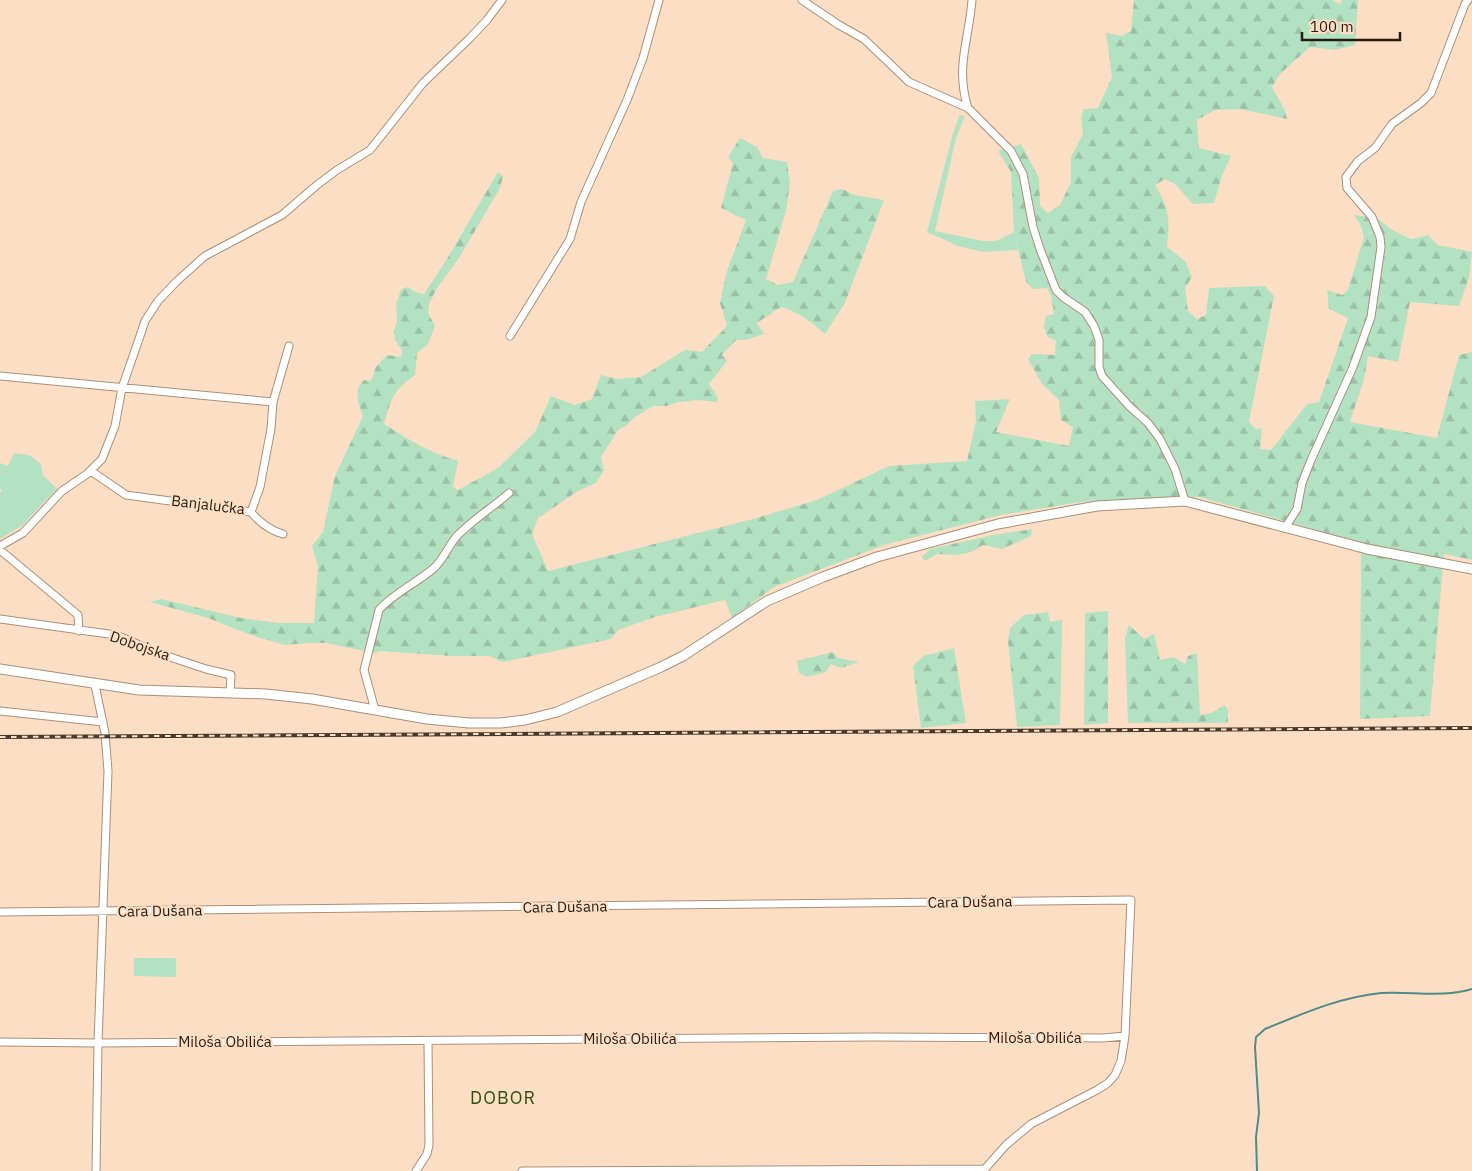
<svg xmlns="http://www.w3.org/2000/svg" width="1472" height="1171" font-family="'IBM Plex Sans',sans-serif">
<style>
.green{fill:#b3e2c2}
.forest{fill:url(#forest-firs)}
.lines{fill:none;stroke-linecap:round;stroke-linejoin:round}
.stream{stroke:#4d8c89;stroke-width:2}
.minor-casing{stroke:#ab8f77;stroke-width:9}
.major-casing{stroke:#ab8f77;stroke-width:11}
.minor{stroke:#fff;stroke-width:7}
.major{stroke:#fff;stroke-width:9}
.rail-casing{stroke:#473a2d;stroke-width:4}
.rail{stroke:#fcdec4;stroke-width:2;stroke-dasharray:5.5;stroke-linecap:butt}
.labels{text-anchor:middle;stroke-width:4.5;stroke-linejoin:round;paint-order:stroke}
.street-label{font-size:15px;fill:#251b11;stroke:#fcdec4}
.quarter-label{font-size:18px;letter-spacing:1px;fill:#2d5111;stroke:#fcdec4}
</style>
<defs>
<pattern id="forest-firs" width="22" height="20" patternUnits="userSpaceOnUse" patternTransform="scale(1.25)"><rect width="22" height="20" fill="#b3e2c2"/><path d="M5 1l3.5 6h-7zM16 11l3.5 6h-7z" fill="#9ac1a6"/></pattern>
</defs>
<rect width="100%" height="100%" fill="#fcdec4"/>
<!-- green -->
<path class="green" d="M960 115 965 116 956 138 935 231 983 241H996L1014 232 1018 250 983 252 958 246 927 232 954 130Z
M14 453 29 455 41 464 43 475 58 490 43 503 23 525 0 539V493L2 490 0 489V463L8 466Z
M134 958H176V977L134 976Z"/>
<!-- forest -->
<path class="forest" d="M1134 0H1332L1340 4 1342 0H1358L1355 45 1335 50 1310 47 1280 74 1272 87C1277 98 1286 108 1287 119L1240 109 1215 110 1197 120 1199 148 1231 156 1222 176 1214 203 1193 204 1175 184 1165 179 1155 185C1170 210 1170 219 1167 247L1185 261 1192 277 1185 288 1188 311 1197 319 1206 315 1209 288 1265 286 1274 296 1249 422 1256 429 1262 428 1260 449 1271 450 1307 404 1319 402 1348 318 1329 309 1327 290 1342 295 1348 290 1364 237 1360 224 1354 215 1377 218 1392 230 1411 239 1428 235 1438 245 1472 252 1469 278 1459 306 1410 302 1398 362 1368 356 1364 379 1350 422 1437 438 1459 355 1472 352V560L1444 554 1430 716 1360 719 1361 556 1363 543 1199 497 1081 502 1001 515 887 544 774 587 732 618 725 600 655 617 618 630 611 639 503 662 489 656H451L380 651 374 653 326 643H307L285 645 251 635 208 618 150 602 161 599 241 618 278 623H314L318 566 312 546 323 532 335 476 363 416C358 402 353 391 364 380L371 381 376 367 387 355 401 357 402 350 395 340 394 331 397 320 396 304 401 290 407 287 418 293 424 294 447 259 498 172 503 176 500 188 459 258 437 288 429 304 428 313 435 326 428 344 417 353 415 375C392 391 392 398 384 424 408 439 430 453 458 461L453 487 458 490 498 468 535 432 551 396 575 405 592 399 601 375 617 379 641 377 685 350 702 352 727 326 720 303 726 274 746 220 721 208 733 163 728 157 740 138 757 147 763 158 787 162 790 183 786 211 766 279 778 285 793 282 833 191 842 189 855 195 884 200 845 303 825 334C811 322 799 312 781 307L757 323 764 334 746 340H736L722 355 727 361 709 384 718 398 717 402 698 400 679 402 666 406H653L635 417 627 425 618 430 601 457 604 470 596 483 578 491 538 518 532 534 548 571 753 519 817 500 889 466 967 461 976 421 975 401 1010 399 996 432 1069 446 1073 427 1061 420 1059 400 1042 384 1028 359 1032 354 1055 355 1056 340 1047 337 1044 326 1046 316 1054 314 1051 296 1047 288 1033 289 1026 282 1014 232 1011 172 998 151 1021 144 1039 178 1040 206 1048 213 1060 205 1071 182V157L1083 134 1081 117 1084 109 1098 108 1112 77 1106 33 1122 36 1131 31Z
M1032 529 1031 536 1002 549 983 545 974 551 958 555 937 554 925 561 922 557 930 549 993 535Z
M1108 611V723L1084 725 1085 613Z
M1048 612 1050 622 1062 620 1060 725 1017 727 1008 641 1010 628 1024 615Z
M1129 625 1144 639 1154 634 1160 660 1174 657 1185 664 1188 656 1197 653 1200 715 1211 713 1225 705 1228 710V723H1128L1125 638Z
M954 648 966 723 921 728 913 666 923 656Z
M833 652 838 658 859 662 841 668 831 664 826 672 807 677 799 673 797 661Z"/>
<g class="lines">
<!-- stream -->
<path class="stream" d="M1257 1171 1256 1137 1259 1113 1255 1047 1256 1037 1265 1029C1302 1014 1340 997 1381 993 1411 991 1443 998 1472 989"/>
<defs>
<path id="minor" d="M802 0 839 25 864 39 909 82 968 108 1011 151 1023 174 1033 227 1040 249 1056 290 1063 297 1085 312 1094 326 1099 340V367L1102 376 1130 407 1148 423 1160 439 1175 469 1185 501
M968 108C955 67 969 40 972 0
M510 336 570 239 581 202 627 100 643 58 659 0
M0 376 273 402
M91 471 126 495 251 512 260 487 271 429 273 402 289 346
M251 512C260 523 269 530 283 534
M1285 528 1297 509 1302 483 1311 460 1353 367 1371 317 1381 247 1380 237 1372 217 1347 188 1346 177 1358 161 1375 148 1392 124 1421 103 1431 93 1465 4 1468 0
M0 546 23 533 62 491 87 474 102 459 115 426 122 388 140 336 145 321 158 301 176 282 205 256 282 215 317 185 337 170 370 150 423 83 469 39 487 20 502 0
M0 550 78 615 79 631
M0 619 116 635 158 653 206 669 231 675 230 692
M95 685 105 733 108 771 98 1043 96 1171
M375 710 364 670 379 610C391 595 418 582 434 568 443 560 448 547 456 537 472 520 492 508 509 493
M0 711 103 722
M0 912 1131 900 1125 1036 1103 1038 874 1037 98 1043 0 1042
M416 1171 427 1154 429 1145 428 1041
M522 1171 984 1169
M983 1171 1006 1145 1031 1124 1097 1090 1108 1083 1115 1075 1121 1061 1125 1036"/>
<path id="major" d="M0 669 139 690 266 694 312 699 427 719 469 723H501L525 720 557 712 661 667 683 656 767 601 823 577 877 557 998 524 1097 506 1185 501 1367 549 1472 569"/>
</defs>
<!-- minor casing -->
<use href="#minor" class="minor-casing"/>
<!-- major casing -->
<use href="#major" class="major-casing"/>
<!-- minor -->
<use href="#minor" class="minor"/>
<!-- major -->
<use href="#major" class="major"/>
<defs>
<path id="rail" d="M0 737 1472 728"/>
</defs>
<!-- rail casing -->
<use href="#rail" class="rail-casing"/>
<!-- rail -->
<use href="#rail" class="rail"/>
</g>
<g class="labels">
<!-- street labels -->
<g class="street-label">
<text transform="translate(208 505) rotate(7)" y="5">Banjalučka</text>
<text transform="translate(140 646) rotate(19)" y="5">Dobojska</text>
<text transform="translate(970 902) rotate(-1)" y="5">Cara Dušana</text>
<text transform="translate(565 907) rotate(-1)" y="5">Cara Dušana</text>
<text transform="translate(160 911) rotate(-1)" y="5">Cara Dušana</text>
<text x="1035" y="1043">Miloša Obilića</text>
<text x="630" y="1044">Miloša Obilića</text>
<text x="225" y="1047">Miloša Obilića</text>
</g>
<!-- quarter labels -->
<g class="quarter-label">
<text x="503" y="1104">DOBOR</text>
</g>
</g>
<!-- scale -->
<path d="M1302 32v8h98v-8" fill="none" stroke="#251b11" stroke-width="2.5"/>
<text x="1310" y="32" font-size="15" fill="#251b11" stroke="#fcdec4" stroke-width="4" paint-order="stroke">100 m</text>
</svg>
